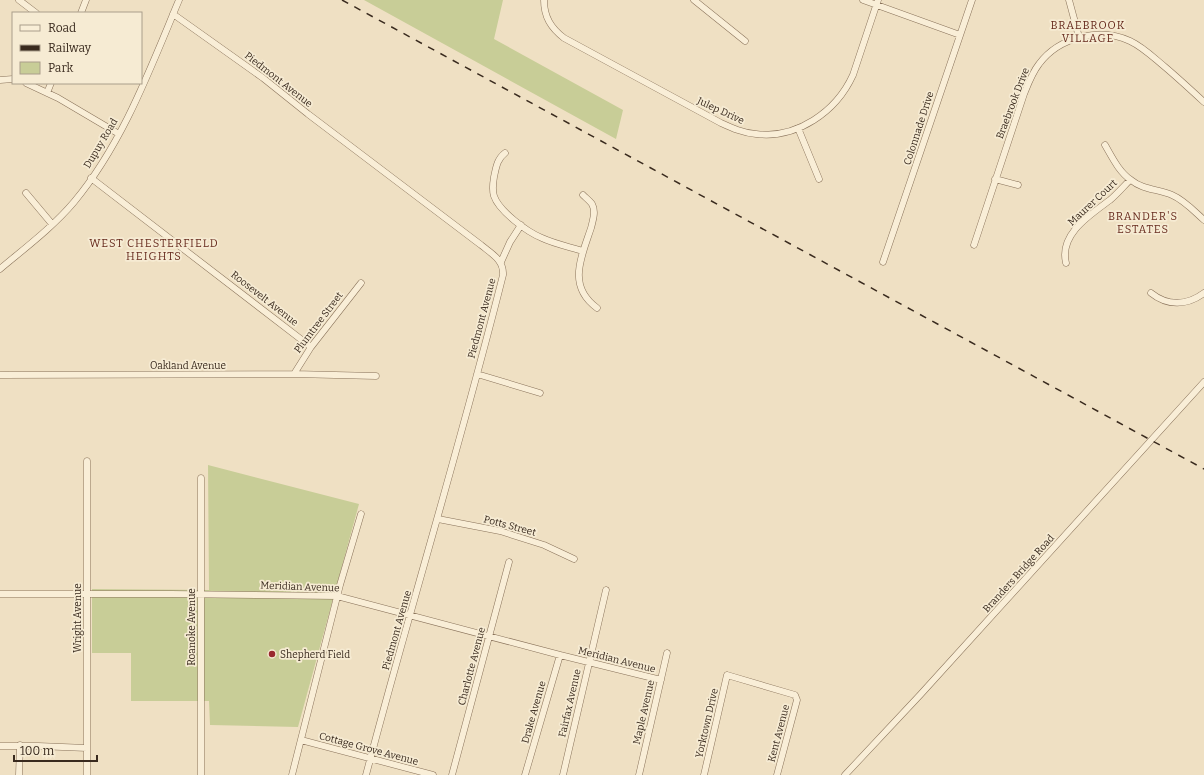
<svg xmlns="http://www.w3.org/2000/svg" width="1204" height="775" font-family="Bitter,serif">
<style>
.green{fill:#c8cd97}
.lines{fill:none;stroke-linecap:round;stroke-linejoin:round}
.minor-casing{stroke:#89725a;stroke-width:7}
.minor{stroke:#f9eed7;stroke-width:6}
.rail{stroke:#392a1e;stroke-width:1.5;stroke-dasharray:7 7;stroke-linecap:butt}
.poi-dot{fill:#99292e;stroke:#f6ebd3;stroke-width:1.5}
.labels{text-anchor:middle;stroke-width:3.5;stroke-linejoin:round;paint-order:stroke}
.street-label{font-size:10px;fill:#392a1e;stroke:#f6ebd3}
.poi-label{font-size:10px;fill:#392a1e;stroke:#f6ebd3;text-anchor:start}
.neighbourhood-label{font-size:11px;letter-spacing:1px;fill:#662a1d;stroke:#f6ebd3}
</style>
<rect width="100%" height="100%" fill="#efe0c3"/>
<!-- green -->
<path class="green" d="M364 0H503L494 39 623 110 616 139Z
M208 465 359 504 298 727 210 725 209 701H131V653H92V589L209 590Z"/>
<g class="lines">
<defs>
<path id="minor" d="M19 0 36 13
M544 0C544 17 551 28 564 38L721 123C732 128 743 133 756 134 797 139 836 112 853 75L878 0
M694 0 745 41
M863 0 960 35
M1069 0 1079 37
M81 13 86 0
M173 14 263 78 308 114 481 245C492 254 504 260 503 275 461 443 410 608 366 775
M0 80 13 79
M26 83 58 98 119 134
M47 93 51 83
M798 128 819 179
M1105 145C1112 157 1119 172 1131 180 1143 190 1158 189 1172 195 1184 200 1194 211 1204 220
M505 153C497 159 496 168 494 177 493 183 492 190 494 196 499 211 527 232 542 238 555 244 570 247 583 251
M91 178 311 347
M995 179 1018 185
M26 193 52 224
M583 195C586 198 590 201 592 204 596 211 593 220 591 228 581 258 567 286 597 308
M974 245 1024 94C1028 84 1032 73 1039 64 1059 37 1100 27 1130 41 1143 47 1154 58 1165 67 1178 78 1191 90 1204 102
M501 262 510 242 521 225
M883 262 972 0
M1066 263C1059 234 1090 215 1110 200 1117 194 1123 187 1130 180
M0 269C25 248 53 227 74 202 123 143 150 69 179 0
M1151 293C1167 306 1187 306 1204 293
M294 374 311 347 361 283
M477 374 540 393
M0 375 294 374 376 376
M438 519 500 531 544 545 574 559
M0 594H171L337 596 560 655 661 680
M301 740 433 775
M0 746H38L87 748
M19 775 20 745
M87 775V461
M201 775V478
M292 775 340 585 361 514
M452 775 509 562
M525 775 560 655
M563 775 606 590
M639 775 667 653
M704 775 727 675 795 695 797 700 777 775
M845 775 920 695 1204 382"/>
</defs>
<!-- minor casing -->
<use href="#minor" class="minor-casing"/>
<!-- minor -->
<use href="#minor" class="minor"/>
<!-- rail -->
<path class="rail" d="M342 0 1204 469"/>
</g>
<!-- markers -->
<circle class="poi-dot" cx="272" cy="654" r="4"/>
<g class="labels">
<!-- street labels -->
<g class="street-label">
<text transform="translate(279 79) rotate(38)" y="4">Piedmont Avenue</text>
<text transform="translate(1012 103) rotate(-69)" y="4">Braebrook Drive</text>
<text transform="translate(721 110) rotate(25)" y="4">Julep Drive</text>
<text transform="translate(918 128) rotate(-72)" y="4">Colonnade Drive</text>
<text transform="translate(100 143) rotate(-59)" y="4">Dupuy Road</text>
<text transform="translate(1092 202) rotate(-43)" y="4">Maurer Court</text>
<text transform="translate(265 298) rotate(38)" y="4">Roosevelt Avenue</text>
<text transform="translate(481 318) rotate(-75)" y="4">Piedmont Avenue</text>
<text transform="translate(318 322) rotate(-53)" y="4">Plumtree Street</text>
<text x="188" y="369">Oakland Avenue</text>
<text transform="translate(510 525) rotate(15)" y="4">Potts Street</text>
<text transform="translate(1018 573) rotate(-48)" y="4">Branders Bridge Road</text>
<text transform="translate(300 586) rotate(2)" y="4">Meridian Avenue</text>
<text transform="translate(77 618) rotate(-90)" y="4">Wright Avenue</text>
<text transform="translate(191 627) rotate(-90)" y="4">Roanoke Avenue</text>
<text transform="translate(396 630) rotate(-74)" y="4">Piedmont Avenue</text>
<text transform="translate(617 659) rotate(14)" y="4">Meridian Avenue</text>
<text transform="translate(471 666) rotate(-75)" y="4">Charlotte Avenue</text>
<text transform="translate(569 703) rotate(-77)" y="4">Fairfax Avenue</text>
<text transform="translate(533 712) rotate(-74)" y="4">Drake Avenue</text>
<text transform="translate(643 712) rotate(-77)" y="4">Maple Avenue</text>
<text transform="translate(706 723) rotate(-77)" y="4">Yorktown Drive</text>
<text transform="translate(778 733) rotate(-75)" y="4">Kent Avenue</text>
<text transform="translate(369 748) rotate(15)" y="4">Cottage Grove Avenue</text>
</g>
<!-- poi labels -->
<g class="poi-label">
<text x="280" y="658">Shepherd Field</text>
</g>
<!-- neighbourhood labels -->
<g class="neighbourhood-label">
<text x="1088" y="29">BRAEBROOK<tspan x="1088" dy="13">VILLAGE</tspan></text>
<text x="1143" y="220">BRANDER'S<tspan x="1143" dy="13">ESTATES</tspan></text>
<text x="154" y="247">WEST CHESTERFIELD<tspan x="154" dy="13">HEIGHTS</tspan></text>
</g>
</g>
<!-- legend -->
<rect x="12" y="12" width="130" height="72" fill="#f6ebd3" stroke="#aa9e8b"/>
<rect x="20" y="25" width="20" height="6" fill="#f9eed7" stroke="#aa9e8b"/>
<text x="48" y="32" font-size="12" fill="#392a1e">Road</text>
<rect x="20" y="45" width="20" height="6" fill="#392a1e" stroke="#aa9e8b"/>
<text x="48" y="52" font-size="12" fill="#392a1e">Railway</text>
<rect x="20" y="62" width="20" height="12" fill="#c8cd97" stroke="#aa9e8b"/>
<text x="48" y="72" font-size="12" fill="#392a1e">Park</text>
<!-- scale -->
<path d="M14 755v6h83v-6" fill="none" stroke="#392a1e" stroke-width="2"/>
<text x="20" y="755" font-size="12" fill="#392a1e" stroke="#f6ebd3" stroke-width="3" paint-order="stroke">100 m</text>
</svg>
